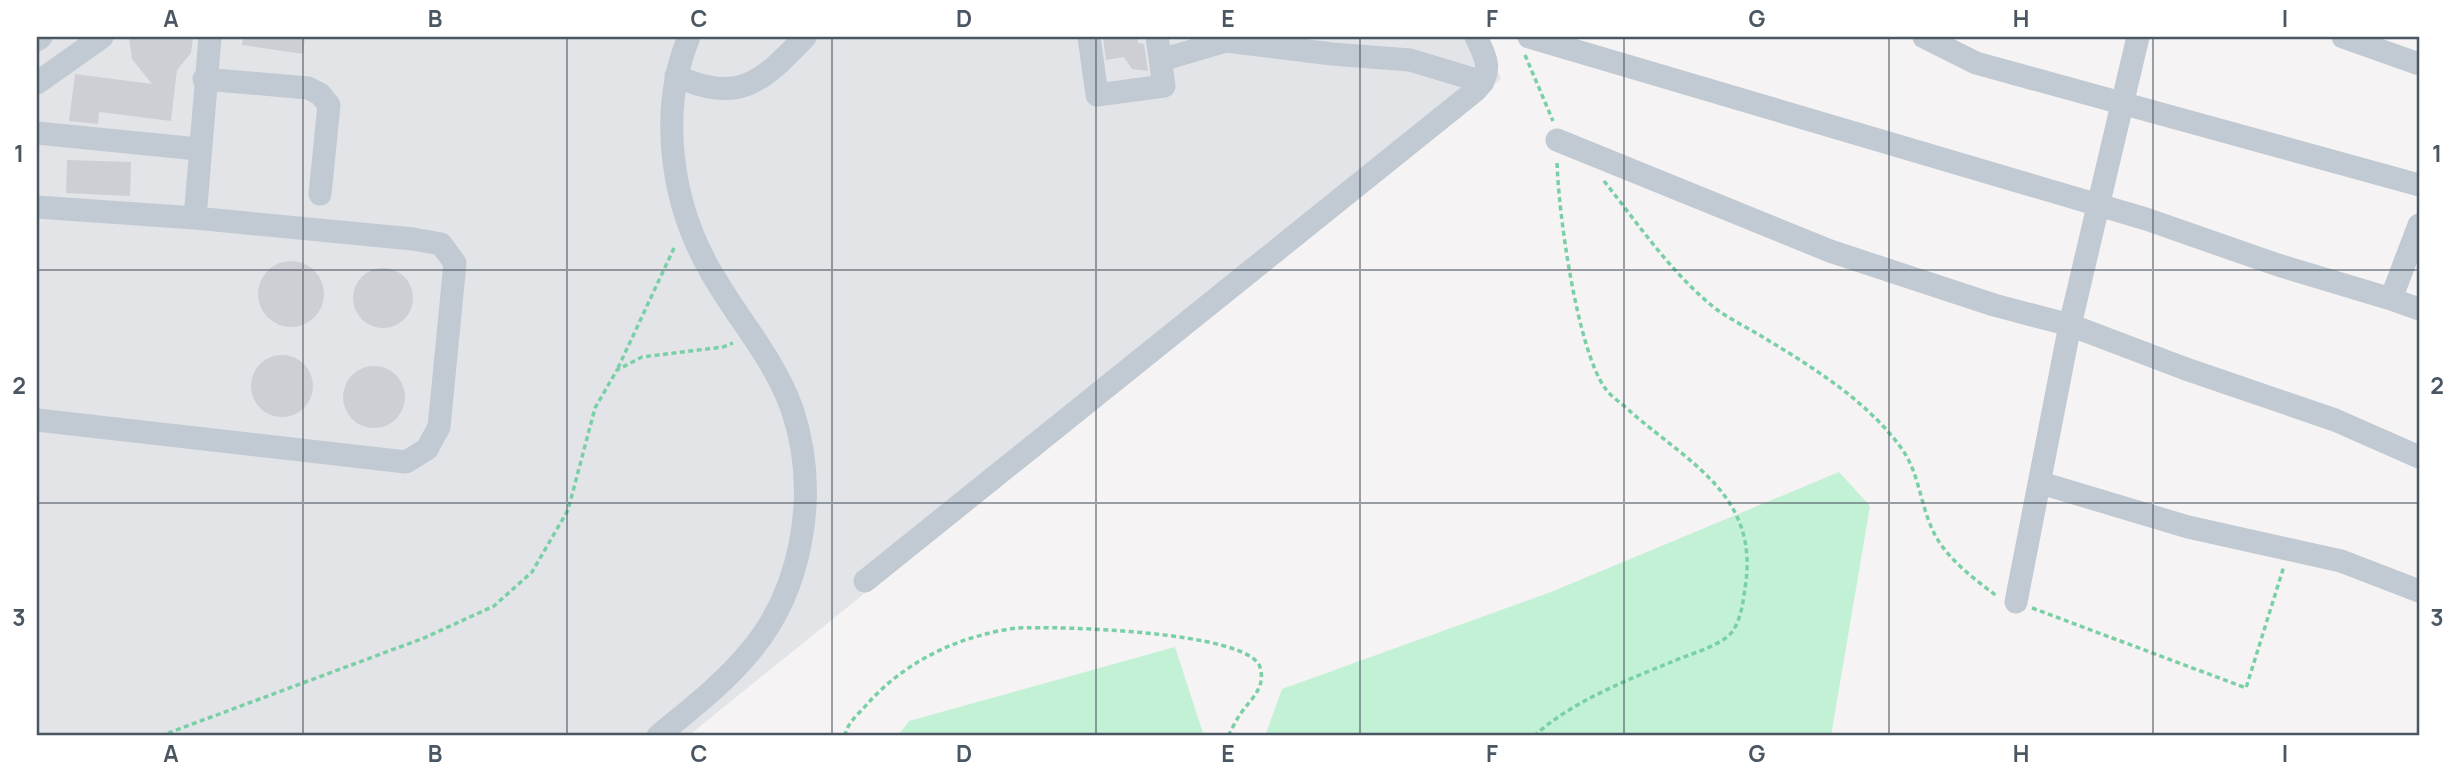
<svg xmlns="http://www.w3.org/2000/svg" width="2456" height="773" font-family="Manrope,sans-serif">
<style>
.airport{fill:#e2e4e7}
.green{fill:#c3f1d5}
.building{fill:#cdcfd5}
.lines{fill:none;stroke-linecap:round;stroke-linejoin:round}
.path{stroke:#7ad0a6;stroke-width:3.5;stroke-dasharray:5 3.5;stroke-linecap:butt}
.minor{stroke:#c1cad2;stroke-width:23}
.grid{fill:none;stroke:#4a5661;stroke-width:2;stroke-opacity:0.55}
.neatline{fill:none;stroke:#4a5661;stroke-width:2.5}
.grid-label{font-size:23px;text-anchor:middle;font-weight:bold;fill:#4a5661}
</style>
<rect width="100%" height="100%" fill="#f5f3f3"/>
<!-- airport -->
<path class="airport" d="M37 37H1482L1501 79 688 736H37Z"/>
<!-- green -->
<path class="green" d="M1839 472 1870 506 1831 736H1265L1282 689 1551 592Z
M1175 647 1204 736H898L909 721Z"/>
<!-- building -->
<path class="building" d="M129 37H193L191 53 177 70 171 121 99 112 98 124 69 121 75 74 152 84 132 59Z
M243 37H305L303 54 242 45Z
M1103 37H1137L1138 43 1144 44 1148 71 1132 69 1124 57 1106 60Z
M67 160 131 162 130 196 66 193Z
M258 294a33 33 0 1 1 66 0a33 33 0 1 1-66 0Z
M353 298a30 30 0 1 1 60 0a30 30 0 1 1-60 0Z
M251 386a31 31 0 1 1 62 0a31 31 0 1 1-62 0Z
M343 397a31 31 0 1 1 62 0a31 31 0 1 1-62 0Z"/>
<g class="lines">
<!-- path -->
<path class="path" d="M1525 55 1553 121
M1604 181C1639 225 1671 273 1716 309 1731 320 1750 329 1766 339 1814 368 1865 400 1899 445 1918 469 1919 497 1930 524 1942 556 1972 577 1998 597
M618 368 674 248
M2032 608 2246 688 2284 566
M160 736 424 638 494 606 532 572 568 510 595 408 617 370 642 357 723 347 733 343
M845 736C847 722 860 713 869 702 898 670 939 646 982 635 993 632 1006 629 1018 628 1056 626 1248 631 1260 667 1266 687 1252 698 1241 713 1236 720 1232 729 1228 736
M1534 736C1570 703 1624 681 1669 663 1687 655 1711 649 1727 637 1740 627 1743 603 1745 588 1760 497 1691 464 1632 413 1624 405 1611 397 1605 388 1577 349 1558 211 1557 161"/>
<!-- minor -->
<path class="minor" d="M1089 37 1097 95 1164 86 1157 37
M1529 37 2146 219 2278 265 2391 299 2419 225
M1924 37 1976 63 2419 185
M2343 37 2419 64
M37 40 41 37
M1161 60 1226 41 1332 54 1410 60 1483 82
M676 76C739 104 761 83 805 37
M204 79 308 88 320 94 329 105 320 194
M37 83 102 37
M37 133 198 149
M1557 140 1830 251 1994 305 2070 325 2186 369 2335 420 2419 457
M37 207 195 218 413 239 441 244 455 263 439 427 427 449 406 462 37 420
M195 218 210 37
M2391 299 2419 309
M2041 483 2188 527 2341 561 2419 591
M865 581 1476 90C1494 71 1486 58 1476 37
M2016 602 2070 325 2138 37
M658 736C689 710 722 685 748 654 775 623 792 585 800 545 809 499 807 453 792 409 774 358 737 318 711 272 671 203 658 111 689 37"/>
</g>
<!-- grid -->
<path class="grid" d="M303 37V736M567 37V736M832 37V736M1096 37V736M1360 37V736M1624 37V736M1889 37V736M2153 37V736M37 270H2419M37 503H2419"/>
<!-- border -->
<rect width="2456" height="773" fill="none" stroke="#ffffff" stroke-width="77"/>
<rect x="38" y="38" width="2380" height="696" class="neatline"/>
<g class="grid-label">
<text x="171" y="27">A</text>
<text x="435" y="27">B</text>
<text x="699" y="27">C</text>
<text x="964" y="27">D</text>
<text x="1228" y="27">E</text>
<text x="1492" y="27">F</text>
<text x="1757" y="27">G</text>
<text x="2021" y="27">H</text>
<text x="2285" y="27">I</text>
<text x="19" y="162">1</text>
<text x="2437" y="162">1</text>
<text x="19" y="394">2</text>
<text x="2437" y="394">2</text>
<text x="19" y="626">3</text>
<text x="2437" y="626">3</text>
<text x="171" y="762">A</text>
<text x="435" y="762">B</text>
<text x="699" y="762">C</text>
<text x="964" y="762">D</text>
<text x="1228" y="762">E</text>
<text x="1492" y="762">F</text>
<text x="1757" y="762">G</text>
<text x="2021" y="762">H</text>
<text x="2285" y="762">I</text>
</g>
</svg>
